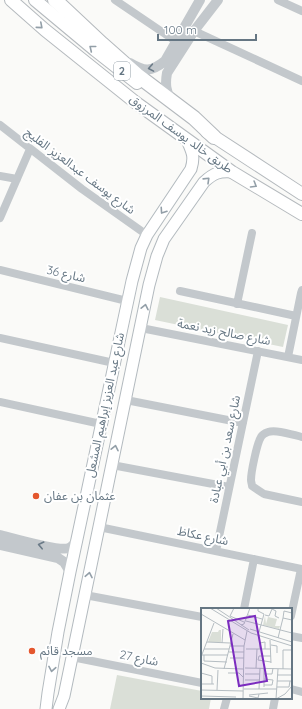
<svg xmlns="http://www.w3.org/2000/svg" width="302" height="709" font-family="Quicksand,'Noto Sans Arabic',sans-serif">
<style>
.green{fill:#dadfd7}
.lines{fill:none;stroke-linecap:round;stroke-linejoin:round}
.secondary-casing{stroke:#b3babf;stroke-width:13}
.primary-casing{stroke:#b5babe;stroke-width:14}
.motorway-casing{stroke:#b4b9bd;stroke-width:16}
.minor{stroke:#c3c8cc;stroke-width:8}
.tertiary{stroke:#c3c8cc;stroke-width:10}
.secondary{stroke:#fff;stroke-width:11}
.primary{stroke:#fff;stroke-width:12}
.motorway{stroke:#fff;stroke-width:14}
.oneway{stroke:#939fa8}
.oneway2{stroke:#6a7a87}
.poi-dot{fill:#e4572e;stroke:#fff;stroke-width:1.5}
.labels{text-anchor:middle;stroke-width:4;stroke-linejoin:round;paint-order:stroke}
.shield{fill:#fff;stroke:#939fa8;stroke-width:1}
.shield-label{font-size:11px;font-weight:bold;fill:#657683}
.street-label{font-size:12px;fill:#657683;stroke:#fff}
.poi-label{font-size:12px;fill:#657683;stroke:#fff;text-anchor:start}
.inset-road{fill:none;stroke:#b5bdc2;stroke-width:1}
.view{fill:#7b2cbf;fill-opacity:0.15;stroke:#7b2cbf;stroke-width:2}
.inset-edge{fill:none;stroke:#657683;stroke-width:2}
</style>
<rect width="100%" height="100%" fill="#fafaf8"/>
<!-- green -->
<path class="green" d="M160 297 288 325 283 347 155 320Z
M117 675 202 691V698H211L209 709H110Z"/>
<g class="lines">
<defs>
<path id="secondary" d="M46 709 48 693 58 632 70 572 132 281 141 248 147 235 191 169C195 156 192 152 187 140
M59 709 64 696 149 285 157 256 164 239 204 182C214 173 219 171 232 172"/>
<path id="primary" d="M11 0 45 30 135 102 232 172 302 214
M35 0 95 50 137 83
M207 132 302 194"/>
<path id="motorway" d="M55 0 102 44 137 75 194 118 214 137"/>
</defs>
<!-- secondary casing -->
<use href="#secondary" class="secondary-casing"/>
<!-- primary casing -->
<use href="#primary" class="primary-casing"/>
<!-- motorway casing -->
<use href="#motorway" class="motorway-casing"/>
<!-- minor -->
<path class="minor" d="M115 0 177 42
M278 0 302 11
M194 31 302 81
M0 125 82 189 147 235
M0 176 17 179
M0 218 30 149
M0 270 127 301
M180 291 296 316
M237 304 252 233
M141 328 302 360
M0 338 114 363
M288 357 301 293 302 290
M126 400 243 423
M0 402 101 424
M302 437C293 435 276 429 268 432 265 433 262 435 261 437 257 443 251 472 251 480 251 482 252 484 252 486L264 494 302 502
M112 465 229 487
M99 527 302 569
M216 551 258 351
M85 595 202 617
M244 609 254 559
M291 616 301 569
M291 636 302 638
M72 657 202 683
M291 689 302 692
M224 709 227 698
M273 709 275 698"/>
<!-- tertiary -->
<path class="tertiary" d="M130 63C145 72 151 72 165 61L200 0
M171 101C166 91 165 84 167 73L194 31 218 0
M0 535C12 538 60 552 69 548 72 547 75 543 77 541
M0 545 58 558 64 562 70 572"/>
<!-- secondary -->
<use href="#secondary" class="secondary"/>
<!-- primary -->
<use href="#primary" class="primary"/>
<!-- motorway -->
<use href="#motorway" class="motorway"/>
</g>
<!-- one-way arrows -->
<defs><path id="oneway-chevron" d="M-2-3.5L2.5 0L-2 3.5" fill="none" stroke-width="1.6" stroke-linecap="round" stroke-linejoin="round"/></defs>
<g class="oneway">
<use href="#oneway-chevron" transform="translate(40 26) rotate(41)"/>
<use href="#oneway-chevron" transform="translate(92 48) rotate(-141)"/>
<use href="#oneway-chevron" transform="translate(207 180) rotate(-44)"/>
<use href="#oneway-chevron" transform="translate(254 185) rotate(31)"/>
<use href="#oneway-chevron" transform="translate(163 211) rotate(124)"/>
<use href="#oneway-chevron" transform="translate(145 307) rotate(-78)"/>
<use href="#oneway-chevron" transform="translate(115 448) rotate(-78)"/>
<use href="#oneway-chevron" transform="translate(89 575) rotate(-79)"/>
<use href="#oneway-chevron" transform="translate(52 669) rotate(100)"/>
</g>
<g class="oneway2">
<use href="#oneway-chevron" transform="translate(151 68) rotate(170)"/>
<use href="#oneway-chevron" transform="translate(41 545) rotate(-167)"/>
</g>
<!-- markers -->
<g class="poi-dot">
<circle cx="36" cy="496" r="4"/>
<circle cx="32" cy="651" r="4"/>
</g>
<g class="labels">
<!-- shield labels -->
<rect class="shield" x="114" y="62" width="16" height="18" rx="3"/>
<g class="shield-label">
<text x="122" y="75">2</text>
</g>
<!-- street labels -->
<g class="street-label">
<text transform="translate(181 134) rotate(36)" y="4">طريق خالد يوسف المرزوق</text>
<text transform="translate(80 171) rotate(37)" y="4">شارع يوسف عبدالعزيز الفليج</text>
<text transform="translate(66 274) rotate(13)" y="4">شارع 36</text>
<text transform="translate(224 332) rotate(11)" y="4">شارع صالح زيد نعمة</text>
<text transform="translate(105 405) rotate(-78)" y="4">شارع عبد العزيز إبراهيم المشعل</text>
<text transform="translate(225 449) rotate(-78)" y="4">شارع سعد بن أبي عبادة</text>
<text transform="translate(203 536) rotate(12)" y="4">شارع عكاظ</text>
<text transform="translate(139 658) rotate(11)" y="4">شارع 27</text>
</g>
<!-- poi labels -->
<g class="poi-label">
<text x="44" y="500">عثمان بن عفان</text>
<text x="40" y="655">مسجد قائم</text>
</g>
</g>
<!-- overview -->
<g transform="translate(201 608)">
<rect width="91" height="91" fill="#fafaf8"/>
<path d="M64 8 65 16 67 9 76 11 74 18H79L78 21 62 17ZM18 22H20V34H7L11 24H17Z" fill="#dadfd7"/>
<path class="inset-road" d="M9 0 50 25 91 38M15 0 48 22M33 0 29 8 43 14M57 0V3L63 6 58 24M0 6 44 32M47 7 61 11M64 7 68 8 71 1 75 3 74 8 78 10M82 10 83 3 91 5M45 13 91 25M40 17 43 16 49 0M49 21 91 34M77 30 82 10 91 12M69 32 70 55M6 34 29 35M21 35 22 21M70 37 76 38V45M29 38H43M3 41H28M45 41H70M59 41V35L64 34V41M28 44H43M1 47H27M3 47V53L26 54M0 49 13 15M29 50H43M70 54 57 52 58 48H70M0 55 14 60 42 61M44 60 91 61M55 60 56 41M23 61 32 26M82 61V42H91M0 65 11 68V76M27 65H38L42 69M44 66H59M63 66H71L72 60M76 67H91M44 72H58M76 73H91M0 76H13M63 77H71L72 72 63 71M63 79V60M76 79H88L89 73M43 81H76M58 81 59 60M0 82 42 83M16 82 17 62M48 87 67 85M0 88 35 89M48 88 57 90 58 86M42 91 43 38 46 23M75 91 77 61M75 91 84 86 91 78"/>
<path class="view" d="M54 8 66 73 38 78 27 13Z"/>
<rect width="91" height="91" class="inset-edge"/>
</g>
<!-- scale -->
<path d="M158 34v6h98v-6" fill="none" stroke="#657683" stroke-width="2"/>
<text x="164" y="34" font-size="12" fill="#657683" stroke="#ffffff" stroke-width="3" paint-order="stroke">100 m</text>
</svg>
